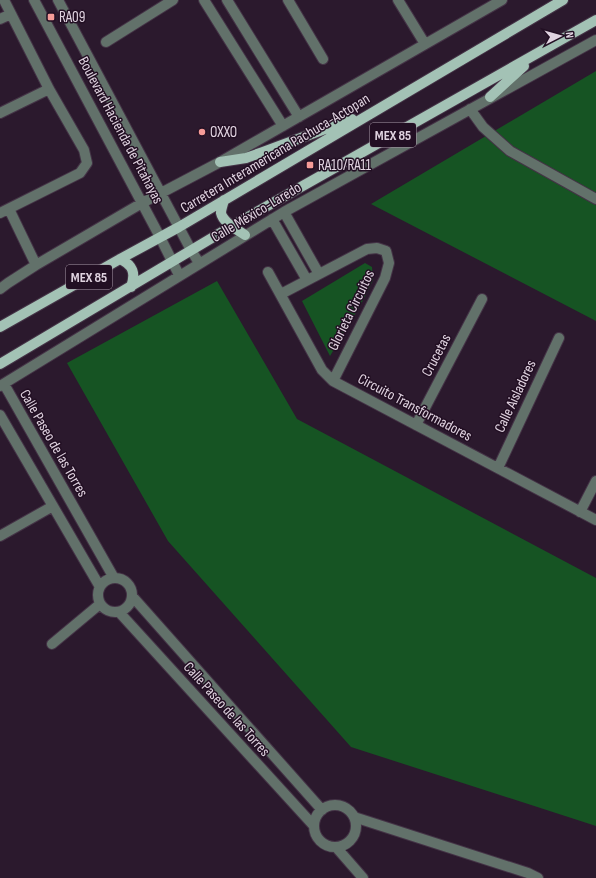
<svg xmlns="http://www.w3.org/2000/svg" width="596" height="878" font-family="'Sofia Sans Condensed',sans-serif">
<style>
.green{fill:#165423}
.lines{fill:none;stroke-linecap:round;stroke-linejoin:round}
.minor-casing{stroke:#443346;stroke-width:12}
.major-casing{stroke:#443346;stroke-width:12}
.minor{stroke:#62716a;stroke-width:10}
.major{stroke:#a3c2b5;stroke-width:10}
.poi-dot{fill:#f59b98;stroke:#220f23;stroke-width:1.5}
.labels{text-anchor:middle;stroke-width:3;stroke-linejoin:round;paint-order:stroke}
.shield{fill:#220f23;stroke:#a798a7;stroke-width:1}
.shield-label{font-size:14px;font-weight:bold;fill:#e0d3e0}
.poi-label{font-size:15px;fill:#e0d3e0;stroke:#220f23;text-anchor:start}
.street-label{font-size:15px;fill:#e0d3e0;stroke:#220f23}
</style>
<rect width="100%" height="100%" fill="#2b192d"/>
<!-- green -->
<path class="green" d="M596 71V321L371 204Z
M365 263 372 267 373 280 361 304 330 356 302 301Z
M217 281 297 419 596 578V826L351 747 168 541 67 363Z"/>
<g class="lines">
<defs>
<path id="minor" d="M34 0 160 237 179 275
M58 0 191 250 199 263
M204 0 283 126
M227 0 299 117
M288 0 323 59
M398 0 425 44
M0 19 11 14
M106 42 173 0
M470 109 483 127 510 151 596 199
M0 113 49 89
M9 209 36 265
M284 212 319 274
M0 213 80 173 87 163 84 150 49 89 4 0
M272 219 307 280
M268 272 322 370 333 381 596 520
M0 289 8 283 36 265 142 203 220 162 502 0
M281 294 367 249 377 248 386 251 389 263 385 278 333 381
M4 384 114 578
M0 386 284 212 596 40
M0 415 100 587
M416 425 482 299
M498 468 559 338
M580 512 596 481
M0 536 53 506
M98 595a17 17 0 1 1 34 0a17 17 0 1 1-34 0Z
M132 596 322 810
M119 612 314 826
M52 644 100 604
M314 826a21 21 0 1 1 42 0a21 21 0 1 1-42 0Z
M354 817 528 873 538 878
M336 847 363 878"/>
<path id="major" d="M490 97 524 66
M220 162 246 158 263 152 352 119
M224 200C223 204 221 209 221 213 223 223 238 230 245 235
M120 259C133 265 136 273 131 287
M0 327 120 259 179 227 563 0
M0 364C78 318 155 272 232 226L596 20"/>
</defs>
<!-- minor casing -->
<use href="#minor" class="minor-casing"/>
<!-- major casing -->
<use href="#major" class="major-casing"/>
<!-- minor -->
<use href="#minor" class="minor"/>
<!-- major -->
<use href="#major" class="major"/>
</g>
<!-- markers -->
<g class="poi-dot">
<rect x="47" y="13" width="8" height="8" rx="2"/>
<circle cx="202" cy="132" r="4"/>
<rect x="306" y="161" width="8" height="8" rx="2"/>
</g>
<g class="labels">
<!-- shield labels -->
<g class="shield">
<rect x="370" y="123" width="46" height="24" rx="3"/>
<rect x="66" y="265" width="46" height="24" rx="3"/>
</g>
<g class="shield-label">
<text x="393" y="140">MEX 85</text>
<text x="89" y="282">MEX 85</text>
</g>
<!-- poi labels -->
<g class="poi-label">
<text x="59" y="22">RA09</text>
<text x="210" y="137">OXXO</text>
<text x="318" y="170">RA10/RA11</text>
</g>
<!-- street labels -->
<g class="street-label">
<text transform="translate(121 130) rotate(62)" y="5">Boulevard Hacienda de Pitahayas</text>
<text transform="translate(275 153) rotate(-31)" y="5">Carretera Interamericana Pachuca-Actopan</text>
<text transform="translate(256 212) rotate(-31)" y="5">Calle México-Laredo</text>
<text transform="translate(351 310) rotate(-64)" y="5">Glorieta Circuitos</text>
<text transform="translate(436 355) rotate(-62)" y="5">Crucetas</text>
<text transform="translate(515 396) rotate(-65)" y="5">Calle Aisladores</text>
<text transform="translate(415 407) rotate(28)" y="5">Circuito Transformadores</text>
<text transform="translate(54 443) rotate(60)" y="5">Calle Paseo de las Torres</text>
<text transform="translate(227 709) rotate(48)" y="5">Calle Paseo de las Torres</text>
</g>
</g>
<!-- north arrow -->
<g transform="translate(560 36) rotate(84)" stroke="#220f23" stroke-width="3" paint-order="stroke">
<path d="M0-3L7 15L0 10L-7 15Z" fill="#e0d3e0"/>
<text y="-6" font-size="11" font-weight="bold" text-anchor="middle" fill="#e0d3e0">N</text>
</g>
</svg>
